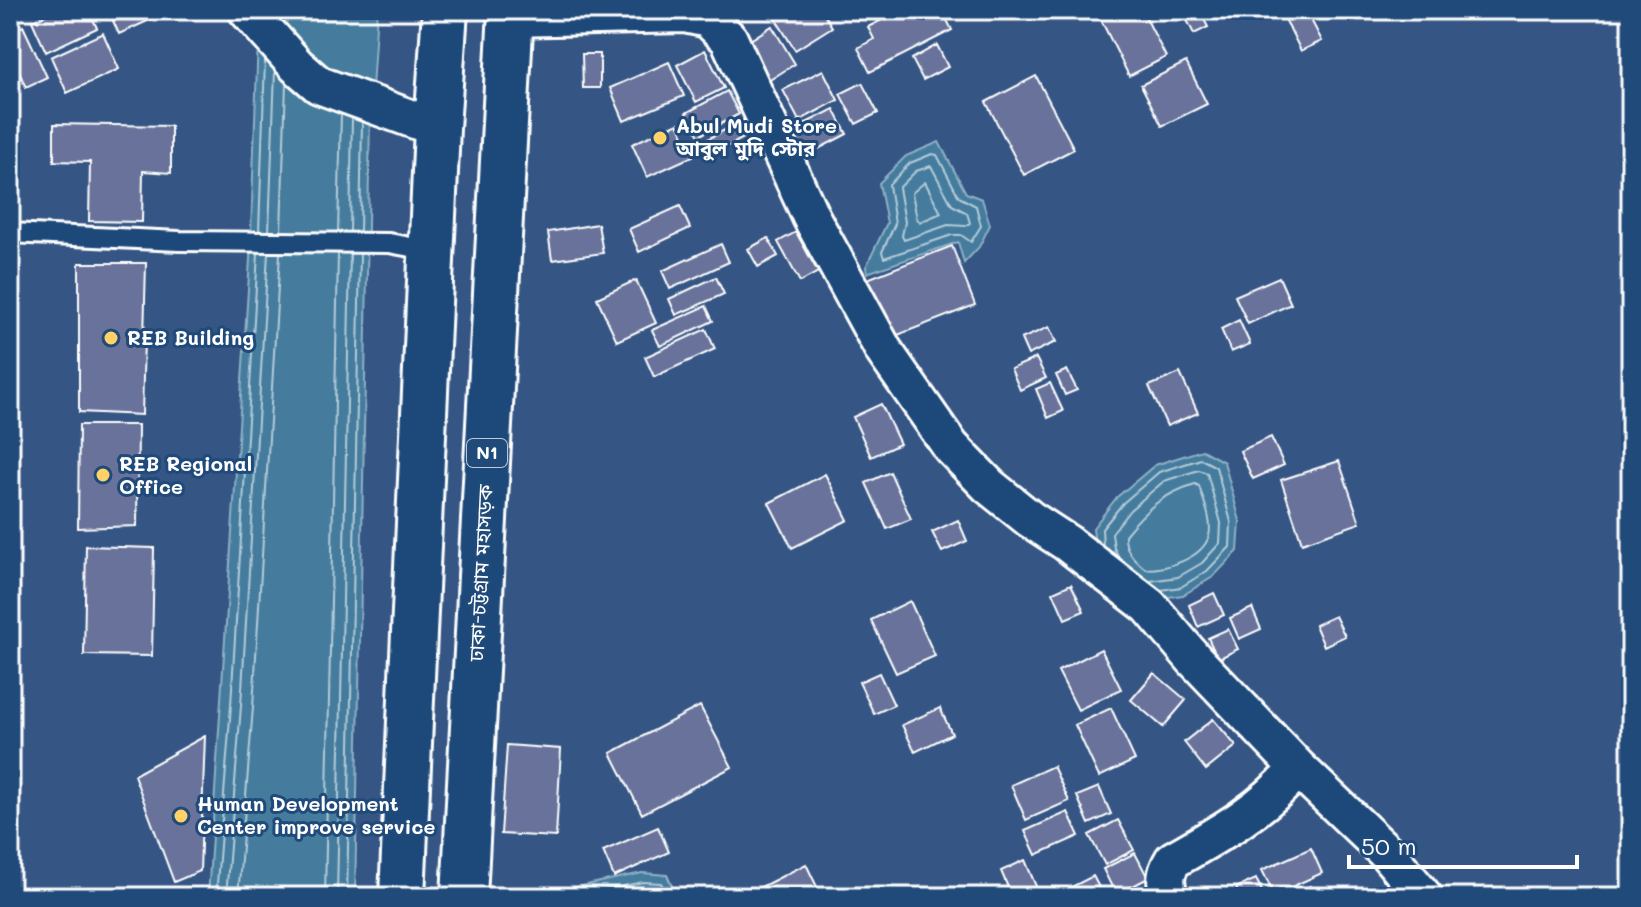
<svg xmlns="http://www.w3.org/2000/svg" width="1641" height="907" font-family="Mali,'Noto Sans Bengali',sans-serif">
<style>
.water{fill:#447c9e;stroke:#8fb0c5;stroke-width:2}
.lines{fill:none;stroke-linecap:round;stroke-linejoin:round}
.shore{stroke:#b4cbd8;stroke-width:2}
.building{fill:#69729a;stroke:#fff;stroke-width:2}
.lane-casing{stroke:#fff;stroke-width:24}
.street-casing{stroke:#fff;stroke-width:42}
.highway-casing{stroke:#fff;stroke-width:50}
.lane{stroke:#1f4a7a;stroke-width:18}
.street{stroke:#1f4a7a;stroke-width:36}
.highway{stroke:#1f4a7a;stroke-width:44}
.poi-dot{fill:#ffd166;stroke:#1f4a7a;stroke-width:3}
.labels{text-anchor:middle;stroke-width:6;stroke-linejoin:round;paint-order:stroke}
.shield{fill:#1f4a7a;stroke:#bcc9d7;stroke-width:2}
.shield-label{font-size:18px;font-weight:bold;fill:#fff}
.poi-label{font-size:20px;font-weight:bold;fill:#fff;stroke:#1f4a7a;text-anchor:start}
.street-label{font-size:20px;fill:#fff;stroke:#1f4a7a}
</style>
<rect width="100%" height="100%" fill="#355684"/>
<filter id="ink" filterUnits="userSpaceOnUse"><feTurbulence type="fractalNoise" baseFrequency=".0125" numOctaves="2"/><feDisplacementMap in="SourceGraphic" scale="16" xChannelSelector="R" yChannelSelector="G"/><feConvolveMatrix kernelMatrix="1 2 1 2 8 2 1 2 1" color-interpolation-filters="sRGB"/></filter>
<g filter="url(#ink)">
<!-- water -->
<path class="water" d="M259 10H377L370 120 355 897H208L250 259Z
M939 142 966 193 982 199 990 225 979 247 964 263 958 242 867 273 866 267 887 223 879 183 906 156Z
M1202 450 1224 462 1240 521 1238 551 1213 577 1183 595 1138 601 1096 554 1093 528 1117 497 1155 465Z
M642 873 667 875 677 897H550L563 890Z"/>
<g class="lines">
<!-- shore -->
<path class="shore" d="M932 154 937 155 959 197 976 206 981 226 971 242 961 235H952L884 258 882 252 895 224 889 185 910 163Z
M931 166 952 205 967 213 970 223 966 226 948 225 904 240 902 236 905 222 899 188 916 171Z
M925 182 941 213 920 222 917 219 912 193Z
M259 231 265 60
M269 231 275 71
M281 231 286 83
M338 232 341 114
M350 232 352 118
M360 232 362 122
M1195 484 1199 486C1203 500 1213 521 1209 536 1202 559 1166 569 1146 569 1135 561 1124 549 1125 535 1146 509 1163 494 1195 484Z
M1103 546 1102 529 1123 503 1159 472 1201 459 1216 467 1231 522 1230 547 1207 571 1181 587 1161 590
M1120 559 1114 548 1112 533 1130 510 1164 481 1199 470 1207 473 1221 523 1220 543 1202 563 1178 577 1150 581
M216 897 231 705 258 253
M226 897 241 706 268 253
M238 897 253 707 280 253
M325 897 338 254
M337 897 350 254
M347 897 360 254
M570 897 643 882 661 883 668 897"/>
</g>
<!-- building -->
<path class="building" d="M56 10H89L97 28 46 52 32 21Z
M108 10H172L119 34Z
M770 10H822L832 27 795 50Z
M901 10H942L952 30 870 72 858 48 874 39 868 27Z
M1096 10H1142L1166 57 1129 76Z
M1182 10H1199L1208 27 1194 34Z
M1287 10H1306L1322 41 1301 51 1282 13Z
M23 26 47 77 26 87 10 53V32Z
M772 26 795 64 765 83 741 46Z
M103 33 119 69 67 93 51 57Z
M937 45 948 67 923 80 912 59Z
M705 50 724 88 696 102 677 65Z
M582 54H600V88H583Z
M669 62 684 96 624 121 610 88Z
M1186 62 1207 104 1162 126 1141 85Z
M823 70 838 100 799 121 783 90Z
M1036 76 1074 149 1024 175 986 102Z
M862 83 878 113 856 124 840 94Z
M727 91 739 114 699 136 686 113Z
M834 109 847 134 801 158 788 132Z
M743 120 751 134 716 153 708 139Z
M678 123 693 156 647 177 632 144Z
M54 124 171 126V173L143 171 142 222 89 221 90 162 54 161Z
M680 206 690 228 639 252 629 229Z
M598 224 603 253 552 260 548 232Z
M796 232 818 272 800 282 778 242Z
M768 238 778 256 758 267 748 249Z
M721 244 729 262 670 289 662 271Z
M952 246 975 305 885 340 862 281Z
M79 263H146L142 415 79 412Z
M716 277 724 294 676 315 669 299Z
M1279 277 1291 304 1248 324 1235 296Z
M636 280 656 323 617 341 597 298Z
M706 306 713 321 660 346 652 330Z
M1239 320 1250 344 1231 352 1221 329Z
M1049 327 1056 342 1028 355 1021 339Z
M706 329 715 349 654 377 645 357Z
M1036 358 1046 378 1020 390 1011 369Z
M1067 370 1077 390 1065 395 1056 375Z
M1180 373 1198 413 1167 426 1149 386Z
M1050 383 1063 411 1048 418 1036 389Z
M881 404 900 444 871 457 853 417Z
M79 425H138L137 526 78 528Z
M1271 437 1284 465 1253 479 1240 451Z
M1339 461 1360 523 1302 543 1281 480Z
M890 472 911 519 887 529 866 483Z
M825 474 848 520 792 548 769 503Z
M958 520 967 541 942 552 932 532Z
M86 546 154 548 152 656 84 655Z
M1071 584 1084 611 1065 619 1053 592Z
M1214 593 1224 615 1198 627 1189 605Z
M910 601 935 656 896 673 871 620Z
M1252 608 1261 629 1239 639 1230 618Z
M1335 616 1345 636 1324 646 1315 625Z
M1228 629 1238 649 1218 659 1208 638Z
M1101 649 1121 689 1078 710 1058 671Z
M879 673 894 705 874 714 859 682Z
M1154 673 1186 700 1163 727 1131 700Z
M700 706 732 767 642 814 611 753Z
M940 708 952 734 915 752 902 725Z
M1111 708 1135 760 1099 777 1075 725Z
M1213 719 1236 746 1206 770 1184 742Z
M205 736 200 871 174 882 134 775Z
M507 745 561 749 556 837 501 834Z
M1053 766 1069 801 1026 820 1011 785Z
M1099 787 1111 814 1089 824 1077 796Z
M1068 812 1079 836 1036 855 1025 831Z
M1118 820 1134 850 1105 865 1089 835Z
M658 827 669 852 614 877 603 851Z
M1311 848 1322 873 1274 895 1262 870Z
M1135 853 1148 878 1116 895 1103 869Z
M1025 860 1040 896 1012 897 1001 871Z
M806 864 820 893 813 897H766L761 887Z
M1093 876 1104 897 1054 896Z
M1256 879 1265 897H1240L1236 888Z
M1310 886 1315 897H1286Z"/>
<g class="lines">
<defs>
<path id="lane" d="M10 233 179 241 389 243 432 251"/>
<path id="street" d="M247 10 297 66 319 85 437 128
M510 18 684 14 708 19 729 39 811 217 884 351 951 447 989 486 1030 519 1067 543 1149 606 1194 659 1298 768 1387 853 1424 897
M1170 897C1164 883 1165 873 1173 860 1219 834 1264 809 1298 768"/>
<path id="highway" d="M402 897 437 128 445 10
M464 897 511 10"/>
</defs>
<!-- lane casing -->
<use href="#lane" class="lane-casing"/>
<!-- street casing -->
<use href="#street" class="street-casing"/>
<!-- highway casing -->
<use href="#highway" class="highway-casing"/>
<!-- lane -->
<use href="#lane" class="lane"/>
<!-- street -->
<use href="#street" class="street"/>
<!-- highway -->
<use href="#highway" class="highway"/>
</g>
</g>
<!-- markers -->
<g class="poi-dot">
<circle cx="660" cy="138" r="8"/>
<circle cx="111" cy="338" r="8"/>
<circle cx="103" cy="475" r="8"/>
<circle cx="181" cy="816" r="8"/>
</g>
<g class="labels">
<!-- shield labels -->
<rect class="shield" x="467" y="439" width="40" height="28" rx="6"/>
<g class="shield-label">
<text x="487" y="459">N1</text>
</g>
<!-- poi labels -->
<g class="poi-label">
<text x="676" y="133">Abul Mudi Store<tspan x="676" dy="23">আবুল মুদি স্টোর</tspan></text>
<text x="127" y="345">REB Building</text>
<text x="119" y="471">REB Regional<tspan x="119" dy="23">Office</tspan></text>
<text x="197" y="811">Human Development<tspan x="197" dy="23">Center improve service</tspan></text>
</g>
<!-- street labels -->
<g class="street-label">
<text transform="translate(481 573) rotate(-87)" y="7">ঢাকা-চট্টগ্রাম মহাসড়ক</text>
</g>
</g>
<!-- margin -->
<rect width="1641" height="907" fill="none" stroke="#1f4a7a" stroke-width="40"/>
<rect x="20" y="20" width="1601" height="867" fill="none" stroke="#fff" stroke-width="3" filter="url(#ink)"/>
<!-- scale -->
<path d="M1349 855v12h228v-12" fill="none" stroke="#ffffff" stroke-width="4"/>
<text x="1361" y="855" font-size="24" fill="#ffffff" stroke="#1f4a7a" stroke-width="6" paint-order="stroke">50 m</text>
</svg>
